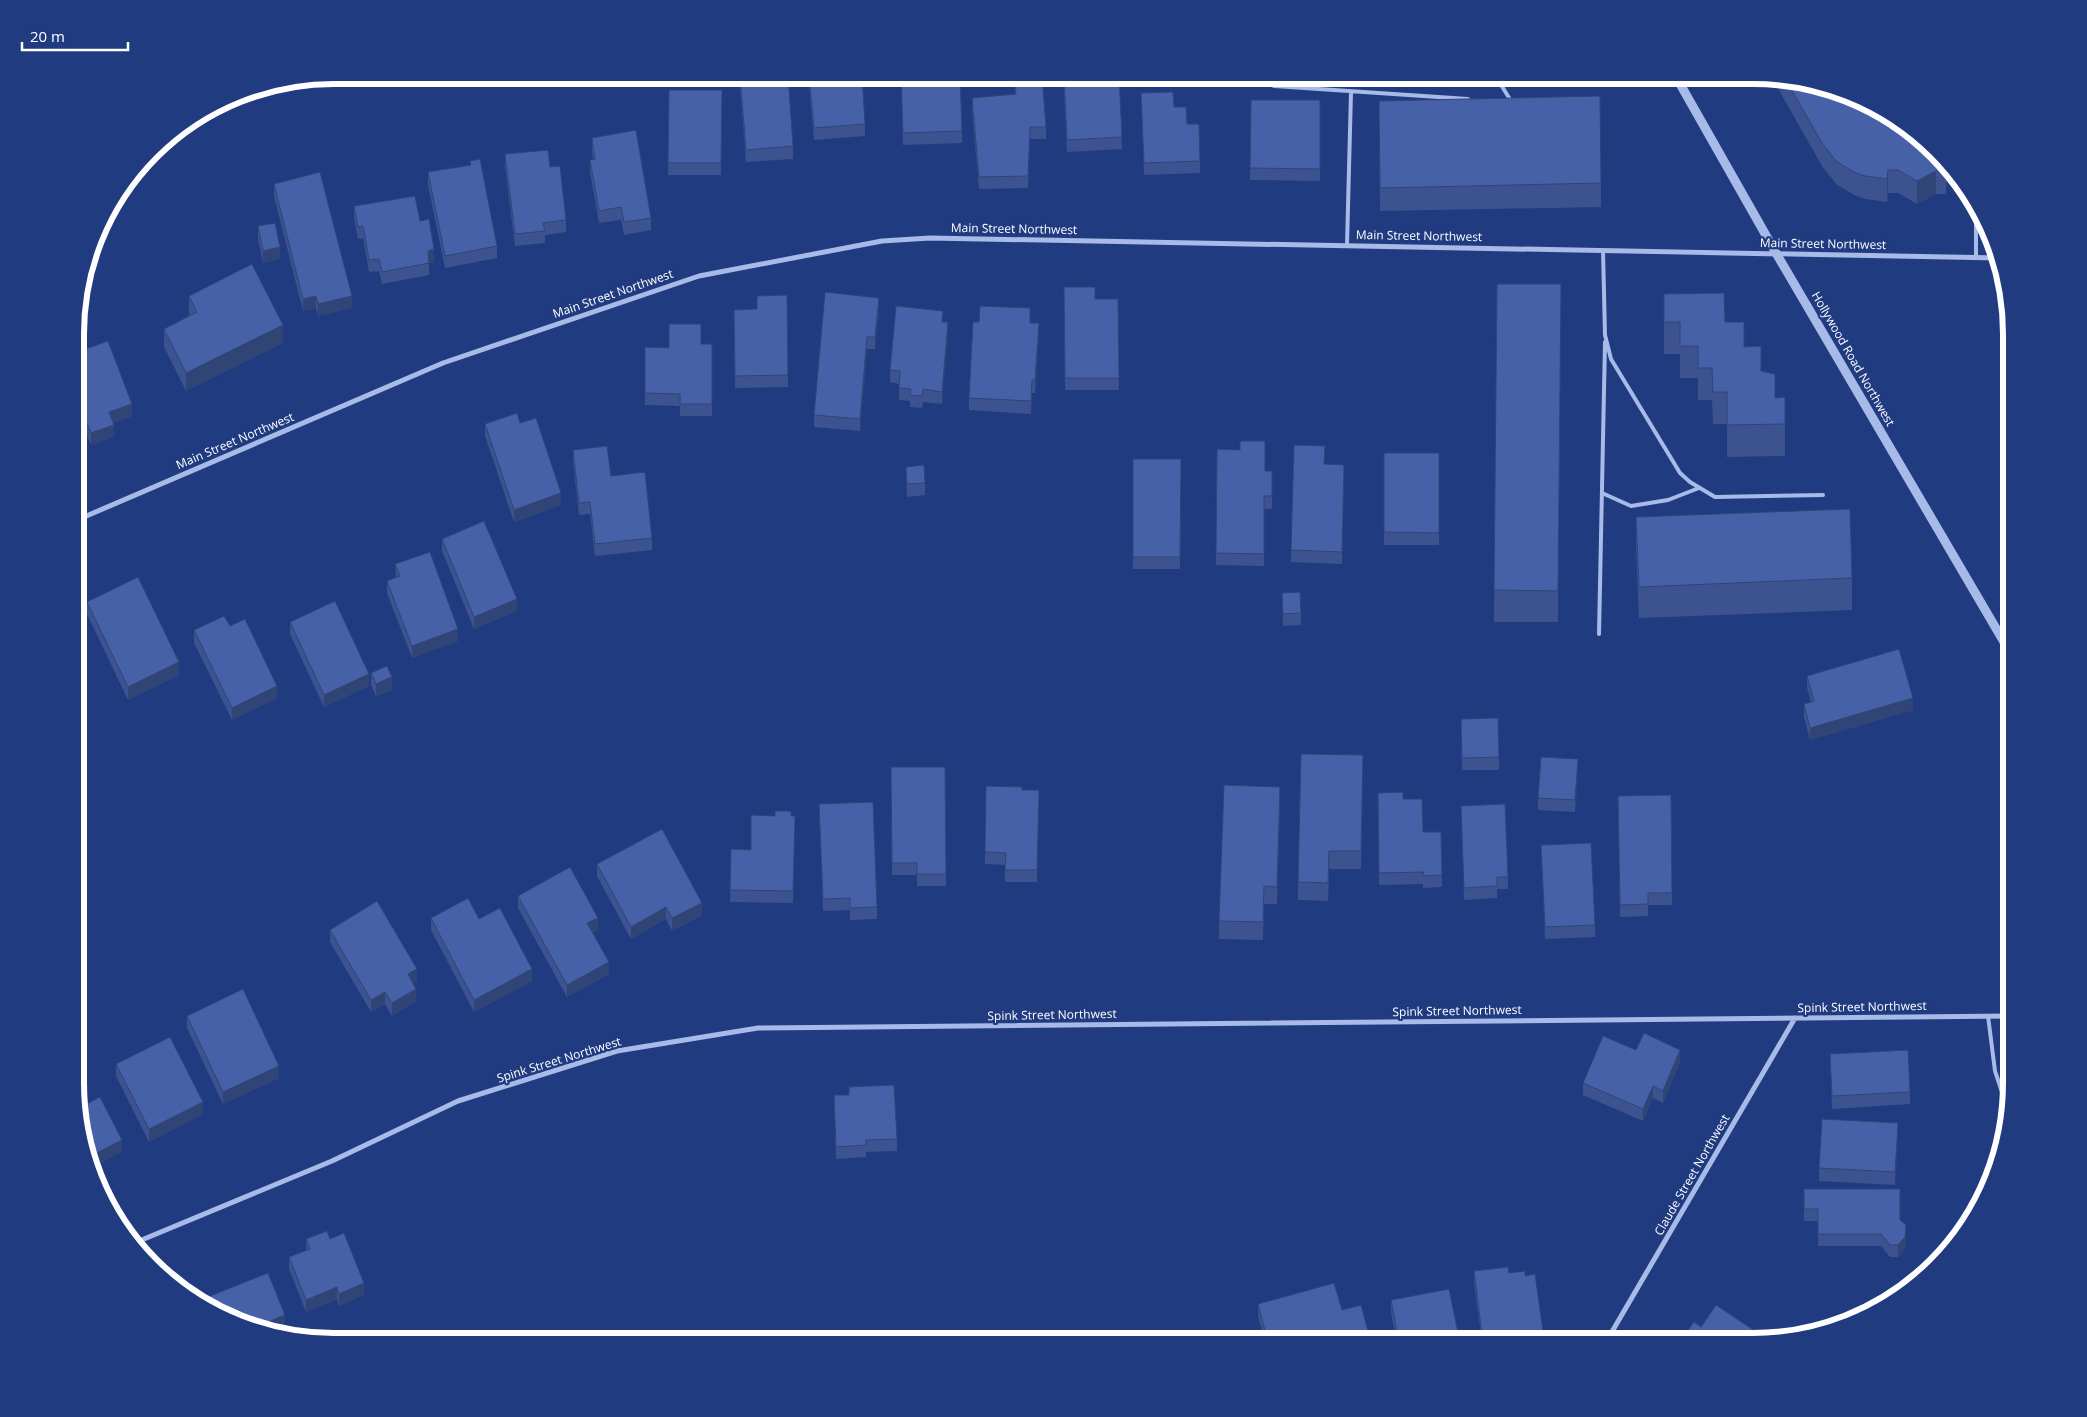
<svg xmlns="http://www.w3.org/2000/svg" width="2087" height="1417" font-family="'Open Sans',sans-serif">
<style>
.lines{fill:none;stroke-linecap:round;stroke-linejoin:round}
.service{stroke:#a7bae8;stroke-width:4}
.minor{stroke:#a7bae8;stroke-width:5}
.tertiary{stroke:#a7bae8;stroke-width:9}
.wall{fill:#3c5390}
.shaded-wall{fill:#314476}
.building{fill:#4661a8;stroke:#314476}
.labels{text-anchor:middle;stroke-width:4.5;stroke-linejoin:round;paint-order:stroke}
.street-label{font-size:12px;fill:#fff;stroke:#213b81}
.rim{fill:none;stroke:#fff;stroke-width:6}
</style>
<rect width="100%" height="100%" fill="#213b81"/>
<g class="lines">
<!-- service -->
<path class="service" d="M1253 75 1274 86 1468 99
M1495 75 1511 101
M1347 245 1351 92
M1603 250 1605 335 1611 359 1680 473 1690 482 1715 497 1823 495
M1976 257V203
M1602 493 1631 506 1668 500 1699 488
M1599 634 1605 342
M1988 1016 1995 1071 2009 1113"/>
<!-- minor -->
<path class="minor" d="M77 520 443 363 699 276 882 241 930 238 2000 258
M132 1244 332 1161 458 1101 617 1051 758 1028 2011 1016
M1606 1342 1795 1018"/>
<!-- tertiary -->
<path class="tertiary" d="M1675 75 1776 253 2011 654"/>
</g>
<!-- wall -->
<path class="wall" d="M739 75H788L793 146V159L746 162Z
M808 75H862L865 124V136L814 140Z
M901 75 962 131V143L903 145Z
M1013 75H1042L1046 127V139H1030L1028 188 979 189 972 110V98L1015 94Z
M1063 75H1119L1122 149 1067 152Z
M1772 78 1836 89 1947 162 1946 194H1936L1917 204 1898 193H1888L1887 202 1865 199 1854 195 1836 184 1822 166Z
M669 90H722L721 175H668Z
M1141 93 1174 107 1187 124 1200 161V173L1144 175Z
M1251 100H1320V181L1250 180Z
M1379 101 1601 183V207L1380 211Z
M592 138 651 218V230L624 235 621 220 599 223 590 172V160H593L592 150Z
M505 154 550 167 566 220V232L545 235V243L515 246 505 166Z
M470 161 497 246V258L445 268 428 185V172L470 165Z
M274 184 352 308 318 316 316 308 303 311 274 196Z
M354 206 420 221 434 262 429 263V275L382 284 379 271 369 272 363 238 358 239 354 218Z
M258 226 280 259 263 263 258 239Z
M1497 284H1561L1558 622H1494Z
M1064 287 1095 299H1118L1119 390H1065Z
M1664 294 1725 322 1744 347 1761 371 1775 398 1785 397V456L1727 457V424H1713L1712 400H1698V378H1680V354H1664Z
M787 295 788 387 735 388 734 310 757 309Z
M189 296 283 343 186 391 164 347V329L190 316 189 314Z
M879 311 875 349H867L860 431 814 427V415Z
M943 322 948 335 942 404 923 402 922 408 910 407V401L899 400V384L890 382V370Z
M979 322 1030 323 1039 335 1035 393H1032L1031 414 969 410V398Z
M701 344H712V416H680V406L645 405V347L669 348Z
M77 352 132 416 113 423 114 437 91 445 86 433 77 437Z
M520 423 561 505 514 522 485 436V424Z
M1217 449 1265 471H1272V509H1264V566L1216 565Z
M573 450 611 476 652 538V550L595 556 590 514 579 515 573 462Z
M1384 453H1439V545H1384Z
M1133 459H1181L1180 569H1133Z
M1325 464 1344 465 1342 564 1291 562V550Z
M906 467 925 483V495L907 497Z
M1636 517 1852 578V610L1639 618 1636 549Z
M442 539 517 611 474 629 442 551Z
M395 564 458 641 412 658 387 593V581L396 577Z
M1282 593 1301 613V625L1283 626Z
M87 602 179 675 128 700 87 614Z
M290 622 369 686 324 707 290 634Z
M230 626 277 698 232 720 194 643V630Z
M371 673 392 690 376 696 371 685Z
M1807 676 1913 710 1810 740 1804 717V704L1811 702 1807 688Z
M1461 731 1499 757V770H1462Z
M891 767H945L946 886H917V875H892Z
M1578 771 1575 812 1538 810V798Z
M1363 773 1361 869H1329L1328 901 1298 900V882Z
M1022 790H1039L1037 882H1005V865L985 864V852Z
M1378 793 1403 799 1423 832H1441L1442 887 1423 888V884L1379 885Z
M1671 795 1672 905H1648V916L1620 917 1618 796Z
M819 804 877 907V919L850 920V910L823 911Z
M1280 805 1277 904H1264L1263 940 1219 939V921Z
M1461 806 1508 877V889H1497V898L1464 900Z
M791 816H795L793 903 730 902 731 849 751 850Z
M1541 845 1595 925V937L1545 939Z
M597 864 702 915 672 931 666 919 631 939 597 876Z
M518 896 598 930 592 933 609 974 567 997 518 908Z
M431 918 479 919 532 981 474 1012 431 930Z
M330 930 417 981 413 983 416 1001 392 1016 385 1004 371 1012 330 942Z
M187 1016 279 1078 223 1104 187 1028Z
M1636 1050 1680 1062 1663 1103 1653 1098 1643 1121 1583 1095V1083Z
M1830 1054 1910 1092V1104L1832 1109Z
M116 1064 203 1114 149 1142 116 1076Z
M849 1087 897 1139V1151L866 1152V1157L836 1159 834 1095H849Z
M1898 1135 1895 1185 1819 1181V1168Z
M1804 1189 1900 1220 1906 1237 1905 1249 1898 1257H1890L1881 1246H1818V1221H1804Z
M306 1239H330L364 1295 339 1306 337 1299 306 1312 289 1269V1257L306 1250Z
M1474 1271 1509 1273 1525 1276 1544 1338V1342H1482L1474 1283Z
M210 1296 285 1327 251 1328 210 1308Z
M1391 1300 1460 1342H1397L1391 1313Z
M1258 1304 1342 1310 1371 1342H1265L1258 1316Z
M1701 1327 1770 1341H1686V1333Z"/>
<!-- shaded-wall -->
<path class="shaded-wall" d="M1888 170V193L1887 202V179Z
M1936 171V194L1917 204V181Z
M280 247V259L263 263V251Z
M434 249V262L428 263V251Z
M316 296V308L303 311V299Z
M352 296V308L318 316V304Z
M879 298V311L875 349V337Z
M948 322V335L942 404V392Z
M1039 323V335L1035 393V380Z
M283 325V343L186 391V373Z
M867 337V349L860 431V419Z
M132 404V416L109 424V412Z
M86 421V433L77 437V424Z
M114 425V437L91 445V433Z
M561 493V505L514 522V510Z
M517 599V611L474 629V617Z
M458 629V641L412 658V646Z
M179 662V675L128 700V687Z
M369 674V686L324 707V695Z
M392 677V690L376 696V684Z
M86 685V697L77 702V689Z
M277 686V698L232 720V708Z
M1913 698V710L1810 740V728Z
M1578 759V771L1575 812V800Z
M1280 787V805L1277 904V887Z
M1264 886V904L1263 940V922Z
M702 903V915L672 931V918Z
M666 907V919L631 939V927Z
M598 918V930L587 936V923Z
M609 962V974L567 997V985Z
M417 969V981L408 986V974Z
M532 969V981L474 1012V1000Z
M416 989V1001L392 1016V1003Z
M385 992V1004L371 1012V1000Z
M1680 1050V1062L1663 1103V1091Z
M279 1066V1078L223 1104V1092Z
M1653 1086V1098L1643 1121V1109Z
M203 1102V1114L149 1142V1129Z
M1898 1123V1135L1895 1185V1172Z
M122 1140V1152L94 1167 91 1156Z
M1906 1225V1237L1905 1249 1898 1257V1245Z
M364 1283V1295L339 1306V1294Z
M337 1287V1299L306 1312V1300Z
M285 1315V1327L274 1332 256 1329V1327Z"/>
<!-- building -->
<path class="building" d="M740 75H788L793 146 746 150Z
M809 75H862L865 124 814 128Z
M901 75H960L962 131 903 133Z
M1014 75H1042L1046 127H1030L1028 176 979 177 972 98 1016 94Z
M1064 75H1119L1122 137 1067 140Z
M1786 80 1836 89 1897 119 1946 162V171H1936L1917 181 1898 170H1888L1887 179 1865 176 1854 172 1836 161 1822 143Z
M669 90H722L721 163H668Z
M1173 92 1174 107H1186L1187 124H1199L1200 161 1144 163 1141 93Z
M1600 96 1601 183 1380 188 1379 101Z
M1251 100H1320V169L1250 168Z
M636 130 651 218 624 222 621 207 599 211 590 160 595 159 592 138Z
M548 150 550 167 560 166 566 220 543 223 545 231 515 234 505 154Z
M480 159 497 246 445 256 428 172 471 165 470 161Z
M320 172 352 296 318 304 316 296 303 299 274 184Z
M415 196 420 221 429 219 434 249 428 251 429 263 382 272 379 259 369 260 363 226 358 227 354 206Z
M275 223 280 247 263 251 258 226Z
M252 264 283 325 186 373 164 329 197 312 189 296Z
M1497 284H1561L1558 591 1494 590Z
M1064 287H1095V299H1118L1119 378H1065Z
M825 292 879 298 875 337H867L860 419 814 415Z
M1724 293 1725 322H1744V347L1761 346V371L1775 374V398L1785 397V424L1727 425V392H1713L1712 368H1698V346H1680V322H1664V294Z
M787 295 788 375 735 376 734 310 757 309V296Z
M896 306 943 311 942 322H948L942 392 923 389 922 396 910 395 911 389 899 388 900 371 890 370Z
M980 306 1030 308V323H1039L1035 380H1032L1031 401 969 398 973 322H979Z
M669 324H701V344H712V404H680V394L645 393V347L669 348Z
M108 341 132 404 109 412 114 425 91 433 86 421 77 424V352Z
M517 413 520 423 536 418 561 493 514 510 485 424Z
M1240 441H1265V471H1272V496H1264V554L1216 553 1217 449 1240 450Z
M1294 445 1325 446 1324 464 1344 465 1342 552 1291 550Z
M607 446 611 476 645 472 652 538 595 544 590 502 579 503 573 450Z
M1384 453H1439V533L1384 532Z
M1133 459H1181L1180 557H1133Z
M924 465 925 483 907 484 906 467Z
M1850 509 1852 578 1639 587 1636 517Z
M484 521 517 599 474 617 442 539Z
M430 552 458 629 412 646 387 581 400 576 395 564Z
M138 577 179 662 128 687 87 602Z
M1300 592 1301 613 1283 614 1282 593Z
M335 601 369 674 324 695 290 622Z
M224 616 230 626 245 619 277 686 232 708 194 630Z
M1899 649 1913 698 1810 728 1804 704 1814 701 1807 676Z
M387 666 392 677 376 684 371 673Z
M77 669 86 685 77 689Z
M1498 718 1499 757 1462 758 1461 719Z
M1301 754 1363 755 1361 851H1329L1328 883 1298 882Z
M1541 757 1578 759 1575 800 1538 798Z
M891 767H945L946 874H917V863H892Z
M1224 785 1280 787 1277 887 1264 886 1263 922 1219 921Z
M986 786 1022 787V790H1039L1037 870H1005L1006 853 985 852Z
M1403 792V799H1422L1423 832H1441L1442 875 1423 876 1424 872 1379 873 1378 793Z
M1671 795 1672 893H1648V904L1620 905 1618 796Z
M873 802 877 907 850 908V898L823 899 819 804Z
M1505 804 1508 877H1497V886L1464 888 1461 806Z
M775 811H791V816H795L793 891 730 890 731 849 751 850V815L775 816Z
M662 829 702 903 672 918 666 907 631 927 597 864Z
M1591 843 1595 925 1545 927 1541 845Z
M570 867 598 918 587 923 609 962 567 985 518 896Z
M468 898 479 919 500 908 532 969 474 1000 431 918Z
M377 901 417 969 408 974 416 989 392 1003 385 992 371 1000 330 930Z
M243 989 279 1066 223 1092 187 1016Z
M1644 1033 1680 1050 1663 1091 1653 1086 1643 1109 1583 1083 1603 1036 1636 1050Z
M170 1037 203 1102 149 1129 116 1064Z
M1908 1050 1910 1092 1832 1096 1830 1054Z
M894 1085 897 1139 866 1140V1145L836 1147 834 1095H849V1087Z
M100 1097 122 1140 91 1156 77 1117V1109Z
M1822 1119 1898 1123 1895 1172 1819 1168Z
M1804 1189H1900V1220L1906 1225 1905 1237 1898 1245H1890L1881 1234H1818V1209H1804Z
M1976 1211 1971 1222 1969 1212Z
M327 1231 330 1239 344 1233 364 1283 339 1294 337 1287 306 1300 289 1257 310 1249 306 1239Z
M1508 1267 1509 1273 1525 1271V1276L1535 1274 1544 1338 1515 1342H1483L1474 1271Z
M268 1273 285 1315 256 1327 257 1329 251 1328 217 1312 210 1296Z
M1334 1283 1342 1310 1361 1305 1371 1342H1268L1258 1304Z
M1449 1289 1460 1342H1399L1391 1300Z
M1716 1305 1770 1341H1692L1695 1338 1686 1333 1694 1322 1701 1327Z"/>
<g class="labels">
<!-- street labels -->
<g class="street-label">
<text transform="translate(1014 229) rotate(1)" y="4">Main Street Northwest</text>
<text transform="translate(1419 236) rotate(1)" y="4">Main Street Northwest</text>
<text transform="translate(1823 244) rotate(1)" y="4">Main Street Northwest</text>
<text transform="translate(613 294) rotate(-19)" y="4">Main Street Northwest</text>
<text transform="translate(1853 359) rotate(60)" y="4">Hollywood Road Northwest</text>
<text transform="translate(235 441) rotate(-23)" y="4">Main Street Northwest</text>
<text transform="translate(1862 1007) rotate(-1)" y="4">Spink Street Northwest</text>
<text transform="translate(1457 1011) rotate(-1)" y="4">Spink Street Northwest</text>
<text transform="translate(1052 1015) rotate(-1)" y="4">Spink Street Northwest</text>
<text transform="translate(559 1060) rotate(-17)" y="4">Spink Street Northwest</text>
<text transform="translate(1692 1175) rotate(-60)" y="4">Claude Street Northwest</text>
</g>
</g>
<!-- crop -->
<path d="M0 0H2087V1417H0ZM334 84H1753A250 250 0 0 1 2003 334V1083A250 250 0 0 1 1753 1333H334A250 250 0 0 1 84 1083V334A250 250 0 0 1 334 84Z" fill="#213b81" fill-rule="evenodd"/>
<path class="rim" d="M334 84H1753A250 250 0 0 1 2003 334V1083A250 250 0 0 1 1753 1333H334A250 250 0 0 1 84 1083V334A250 250 0 0 1 334 84Z"/>
<!-- scale -->
<path d="M22 42v8h106v-8" fill="none" stroke="#ffffff" stroke-width="2.5"/>
<text x="30" y="42" font-size="15" fill="#ffffff" stroke="#213b81" stroke-width="4" paint-order="stroke">20 m</text>
</svg>
